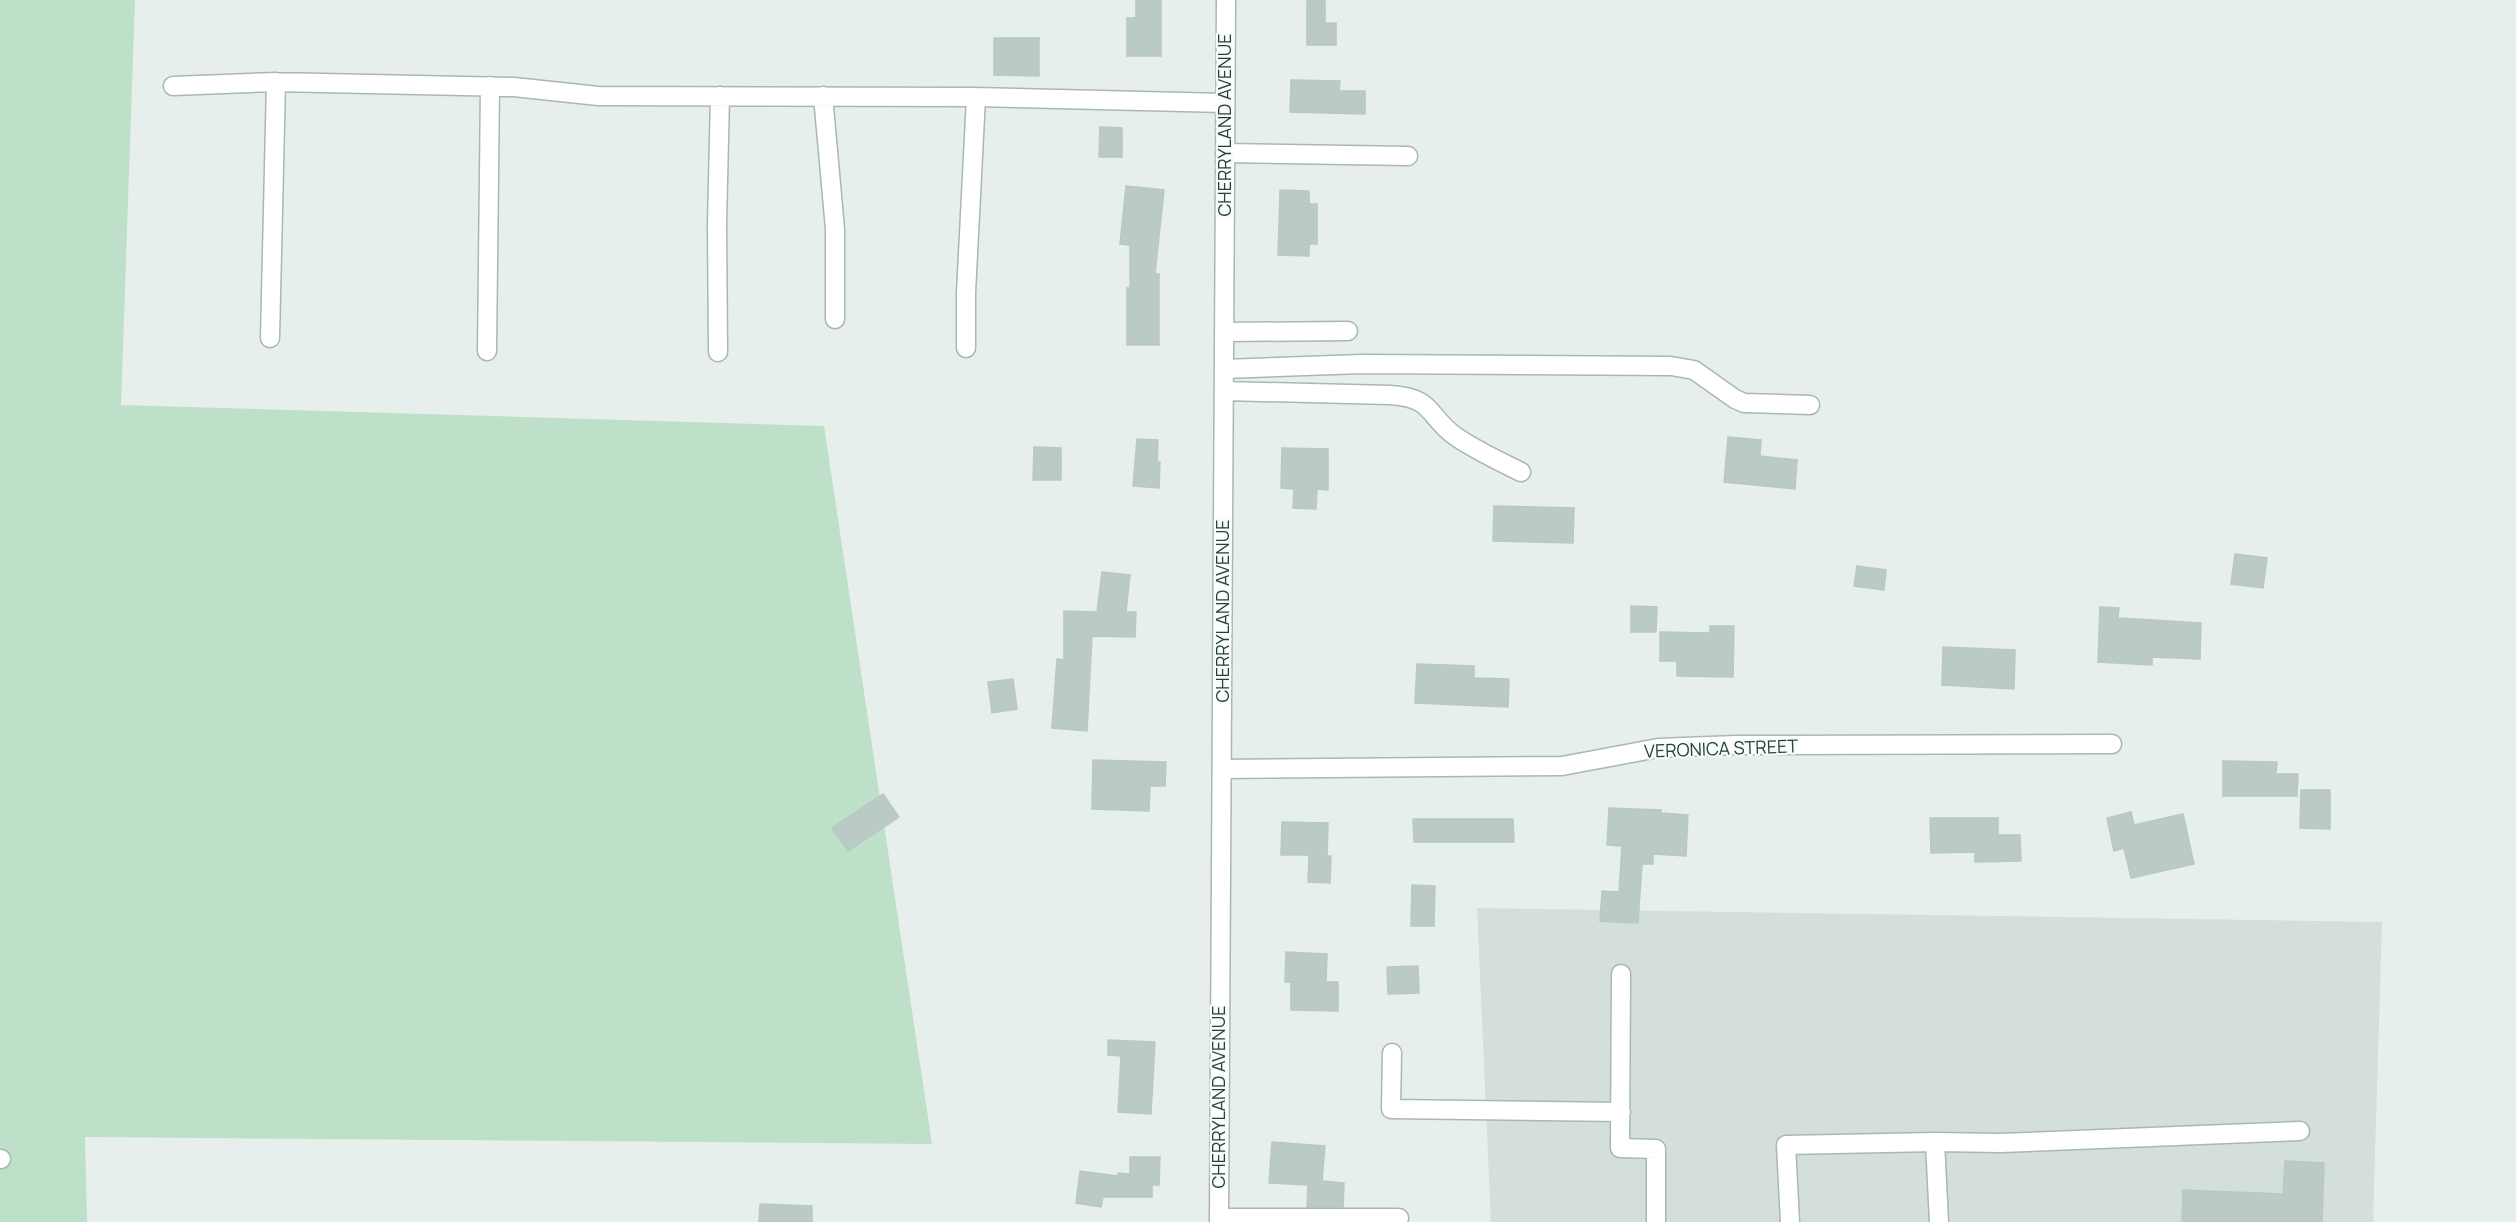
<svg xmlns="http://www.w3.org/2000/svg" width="2516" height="1222" font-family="Manrope,sans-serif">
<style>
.built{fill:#d4dfda}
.green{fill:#bfe0c8}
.building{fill:#bbcac4;stroke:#b8c9c2;stroke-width:1.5}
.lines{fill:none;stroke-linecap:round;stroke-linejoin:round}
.minor-casing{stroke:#a8b8b2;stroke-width:21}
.minor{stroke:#fff;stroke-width:18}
.labels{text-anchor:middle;stroke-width:4.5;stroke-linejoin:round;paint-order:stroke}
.street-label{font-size:18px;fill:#24423a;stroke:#f7fbf9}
</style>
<rect width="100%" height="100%" fill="#e6efeb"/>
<!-- built -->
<path class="built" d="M1477 908 2382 922 2373 1222H1491Z"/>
<!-- green -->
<path class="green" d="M0 0H135L121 405 824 426 932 1144 85 1137 87 1222H0Z"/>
<!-- building -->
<path class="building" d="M1136 0H1161V56H1127V18H1136Z
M1307 0H1325V23H1336V45H1307Z
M994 38H1039V76L994 75Z
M1291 80 1340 81 1339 91H1365V114L1290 112Z
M1100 127 1122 128V157H1099Z
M1126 186 1164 190 1155 274H1159V345H1127V288H1130V245L1120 244Z
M1280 190 1309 191V204H1317V244H1309V256L1278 255Z
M1728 437 1761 440 1760 456 1797 460 1795 489 1724 482Z
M1137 439 1158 440 1157 462H1160L1159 488 1133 486Z
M1034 447 1061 448V480H1033Z
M1282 448 1328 449V490L1317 489 1316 509 1293 508 1294 489 1281 488Z
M1494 506 1574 508 1573 543 1493 541Z
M2235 554 2267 558 2263 588 2231 584Z
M1857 566 1886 570 1884 590 1854 586Z
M1102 572 1130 575 1126 612H1136L1135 637 1092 636 1087 731 1052 728 1057 659 1064 660V611L1097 612Z
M1631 606 1657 607 1656 632H1631Z
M2100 607 2119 608 2118 618 2201 623 2200 659 2152 657V665L2098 662Z
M1710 626H1734L1733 677 1677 676V661H1660V632L1710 633Z
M1943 647 2015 650 2014 689 1942 685Z
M1417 664 1474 666V678L1509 679 1508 707 1415 703Z
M1013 679 1017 709 992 713 988 682Z
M1093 760 1166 762 1165 786H1150L1149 811 1092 809Z
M2223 761 2277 762 2276 774H2298L2297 796H2223Z
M2301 790H2330V829L2300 828Z
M883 794 899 817 848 851 832 828Z
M1609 808 1661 810V813L1688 815 1686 856 1653 854V864H1642L1638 923 1600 921 1602 891 1619 892 1622 846 1607 845Z
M2131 812 2134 825 2183 814 2194 864 2131 878 2124 848 2114 851 2107 818Z
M1930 818H1998V835H2020L2021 861 1975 862V852L1931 853Z
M1413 819H1513L1514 842H1414Z
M1282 822 1328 823 1327 856H1331L1330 883 1308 882 1309 855H1281Z
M1412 885 1435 886 1434 926H1411Z
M1286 952 1327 954 1326 982H1338V1011L1291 1010V982H1285Z
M1418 966 1419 993 1388 994 1387 967Z
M1108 1040 1155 1042 1151 1114 1118 1112 1121 1056 1108 1055Z
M1272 1142 1325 1146 1322 1181 1344 1183 1343 1207H1307L1308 1185 1269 1183Z
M1130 1157H1160L1159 1185H1152V1197H1103L1101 1207 1076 1203 1080 1171 1118 1176V1173L1130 1174Z
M2285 1161 2324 1163 2322 1222H2182L2183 1190 2283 1194Z
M760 1204 812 1206V1222H759Z"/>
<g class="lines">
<defs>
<path id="minor" d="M173 86 276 82 514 87 598 96 976 97 1225 103
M823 96 835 229V319
M1225 153 1408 156
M1224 332 1348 331
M270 338 276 82
M966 348V293L976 97
M487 351 490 86
M718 352 717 224 720 96
M1224 369 1361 364 1671 366 1694 370 1735 399 1744 403 1810 405
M1224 391 1390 395C1435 398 1426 415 1455 436 1475 450 1499 461 1521 472
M1222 769 1562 766 1658 748 1736 745 2112 744
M1621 974 1620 1148 1656 1149V1222
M1392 1053 1391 1109 1621 1112
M1935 1142 2001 1143 2300 1131
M0 1159H1
M1219 1218H1399
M1219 1222 1226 0
M1790 1222 1786 1145 1935 1142 1939 1222"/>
</defs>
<!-- minor casing -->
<use href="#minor" class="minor-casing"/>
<!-- minor -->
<use href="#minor" class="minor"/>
</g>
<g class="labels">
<!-- street labels -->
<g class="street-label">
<text transform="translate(1225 125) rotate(-90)" y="6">CHERRYLAND AVENUE</text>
<text transform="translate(1223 611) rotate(-90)" y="6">CHERRYLAND AVENUE</text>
<text transform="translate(1721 749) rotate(-2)" y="6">VERONICA STREET</text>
<text transform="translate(1219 1097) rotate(-90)" y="6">CHERRYLAND AVENUE</text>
</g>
</g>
</svg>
